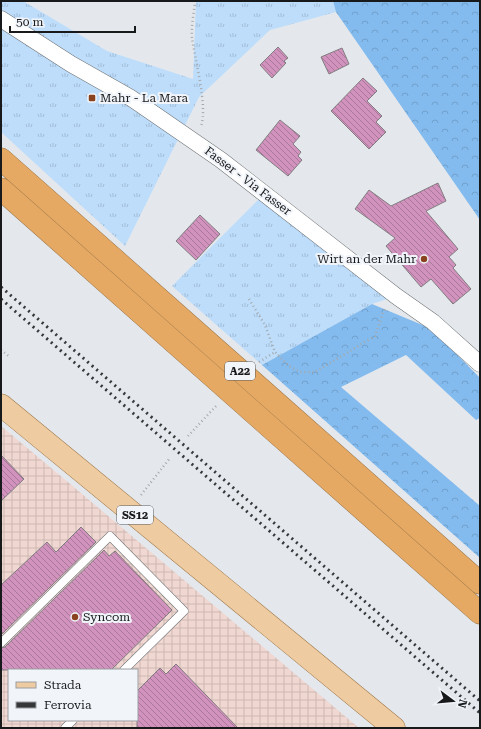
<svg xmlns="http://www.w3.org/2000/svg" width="481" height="729" font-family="'Roboto Serif',serif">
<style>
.industrial{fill:url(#industrial-grid);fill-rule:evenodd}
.grass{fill:url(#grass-tufts)}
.forest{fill:url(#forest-crowns)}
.building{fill:url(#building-back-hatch);stroke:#817d80}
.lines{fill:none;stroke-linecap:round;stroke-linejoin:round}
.service-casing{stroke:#717578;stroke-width:9}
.minor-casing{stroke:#717578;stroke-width:17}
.primary-casing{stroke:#9d774a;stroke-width:23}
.motorway-casing{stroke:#9d774a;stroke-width:23}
.path{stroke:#a6a9ac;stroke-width:2.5;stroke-dasharray:1 3;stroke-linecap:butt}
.service{stroke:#fff;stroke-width:8}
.minor{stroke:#fff;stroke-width:16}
.primary{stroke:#efcba1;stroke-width:22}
.motorway{stroke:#e5a963;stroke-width:22}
.rail{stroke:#363739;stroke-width:3;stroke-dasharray:2 4;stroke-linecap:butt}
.poi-dot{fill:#8a431f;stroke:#f1f5fa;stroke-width:1.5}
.labels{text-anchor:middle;stroke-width:4;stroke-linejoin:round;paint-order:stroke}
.shield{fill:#f1f5fa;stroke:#595b5e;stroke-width:1}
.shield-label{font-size:11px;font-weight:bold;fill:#18191b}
.poi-label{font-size:12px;fill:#18191b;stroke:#f1f5fa;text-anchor:start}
.street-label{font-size:12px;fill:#18191b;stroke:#f1f5fa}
</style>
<defs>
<pattern id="industrial-grid" width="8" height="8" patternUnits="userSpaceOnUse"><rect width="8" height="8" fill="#f1d7d1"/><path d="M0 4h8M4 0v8" fill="none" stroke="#ceb8b3"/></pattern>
<pattern id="grass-tufts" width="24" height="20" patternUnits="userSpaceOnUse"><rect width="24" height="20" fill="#bdddfb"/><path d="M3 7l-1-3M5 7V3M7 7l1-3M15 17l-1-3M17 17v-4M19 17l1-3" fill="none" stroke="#a2bdd7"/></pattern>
<pattern id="forest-crowns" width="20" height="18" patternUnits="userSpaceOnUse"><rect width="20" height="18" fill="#83bbee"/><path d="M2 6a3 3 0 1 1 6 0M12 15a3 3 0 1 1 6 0" fill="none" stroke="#70a0cc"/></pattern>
<pattern id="building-back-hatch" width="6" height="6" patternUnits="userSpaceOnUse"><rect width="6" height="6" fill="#d193be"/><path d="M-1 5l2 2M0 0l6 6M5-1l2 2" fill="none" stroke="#a9779a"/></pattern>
</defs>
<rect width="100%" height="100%" fill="#e4e8ec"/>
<!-- industrial -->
<path class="industrial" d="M1 426 75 488 359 728H1ZM9 670H137V720H9Z"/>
<!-- grass -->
<path class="grass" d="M1 1H23L107 51 193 79 196 1H333L336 12 270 30 199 97 125 246 1 132Z
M262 196 396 296 372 304 262 365 172 286Z"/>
<!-- forest -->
<path class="forest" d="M333 1H480V220L336 12Z
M372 304 432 329 480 378V418L476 420 406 355 341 387 480 506V558L262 365Z"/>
<!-- building -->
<path class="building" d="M278 47 288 58 284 61 286 63 272 78 260 65Z
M342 48 349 64 329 74 321 57Z
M363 78 377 91 367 101 382 116 376 122 386 132 369 149 331 111Z
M280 120 300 136 293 144 301 152 298 156 302 160 288 176 256 150Z
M438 183 446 201 426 211 458 249 449 257 456 265 453 268 471 289 453 304 431 279 421 287 386 246 395 238 355 209 369 190 391 206Z
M200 215 220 234 196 260 176 241Z
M1 455 24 479 1 501Z
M81 527 96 542 1 635V585L47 542 56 552Z
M104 550 109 556 115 551 172 610 111 670H1V648L5 647Z
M176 664 238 728H137V691L160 668 166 674Z"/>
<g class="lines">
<defs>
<path id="service" d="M1 643 110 536 184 611 124 670
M65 728 73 720"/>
<path id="minor" d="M1 19 71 64 131 98 221 160 396 296 433 322 480 364"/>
<path id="primary" d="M1 405 394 728"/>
<path id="motorway" d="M1 159 480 583
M1 189 480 613"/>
</defs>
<!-- service casing -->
<use href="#service" class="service-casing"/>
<!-- minor casing -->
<use href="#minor" class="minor-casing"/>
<!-- primary casing -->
<use href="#primary" class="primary-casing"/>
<!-- motorway casing -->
<use href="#motorway" class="motorway-casing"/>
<!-- path -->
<path class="path" d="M195 1C194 13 191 26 192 38 195 60 208 107 201 126
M249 299 265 325 275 352 289 366 300 372H315L375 336 383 313 386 309
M1 350 10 357
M259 362 275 352
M188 436 217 405
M141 495 170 458"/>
<!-- service -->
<use href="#service" class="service"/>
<!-- minor -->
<use href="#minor" class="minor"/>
<!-- primary -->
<use href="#primary" class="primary"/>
<!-- motorway -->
<use href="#motorway" class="motorway"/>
<!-- rail -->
<path class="rail" d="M1 287 480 701
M1 299 480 713"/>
</g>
<!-- markers -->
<g class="poi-dot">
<rect x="88" y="94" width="8" height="8" rx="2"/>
<circle cx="424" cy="259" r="4"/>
<circle cx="75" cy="617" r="4"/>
</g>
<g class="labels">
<!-- shield labels -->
<g class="shield">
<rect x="225" y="362" width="30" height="18" rx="3"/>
<rect x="117" y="506" width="36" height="18" rx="3"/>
</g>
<g class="shield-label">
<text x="240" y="375">A22</text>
<text x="135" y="519">SS12</text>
</g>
<!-- poi labels -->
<g class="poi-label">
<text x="100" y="102">Mahr - La Mara</text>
<text x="416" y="263" text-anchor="end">Wirt an der Mahr</text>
<text x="83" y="621">Syncom</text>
</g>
<!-- street labels -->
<g class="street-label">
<text transform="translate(248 181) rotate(37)" y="4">Fasser - Via Fasser</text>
</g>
</g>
<!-- border -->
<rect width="481" height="729" fill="none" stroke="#18191b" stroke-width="4"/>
<!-- legend -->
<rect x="8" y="669" width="130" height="52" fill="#f1f5fa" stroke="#9a9da1"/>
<rect x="16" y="682" width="20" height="6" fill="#efcba1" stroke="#9a9da1"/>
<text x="44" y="689" font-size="12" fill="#18191b">Strada</text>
<rect x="16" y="702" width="20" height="6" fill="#363739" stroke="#9a9da1"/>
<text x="44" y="709" font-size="12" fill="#18191b">Ferrovia</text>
<!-- north arrow -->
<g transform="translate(453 701) rotate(106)" stroke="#f1f5fa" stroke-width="3" paint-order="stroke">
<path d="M0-3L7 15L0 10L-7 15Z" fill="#18191b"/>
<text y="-6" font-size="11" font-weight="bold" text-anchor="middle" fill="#18191b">N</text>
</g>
<!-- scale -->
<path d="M10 26v6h125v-6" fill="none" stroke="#18191b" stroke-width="2"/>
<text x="16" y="26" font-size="12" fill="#18191b" stroke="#f1f5fa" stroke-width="3" paint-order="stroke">50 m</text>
</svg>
